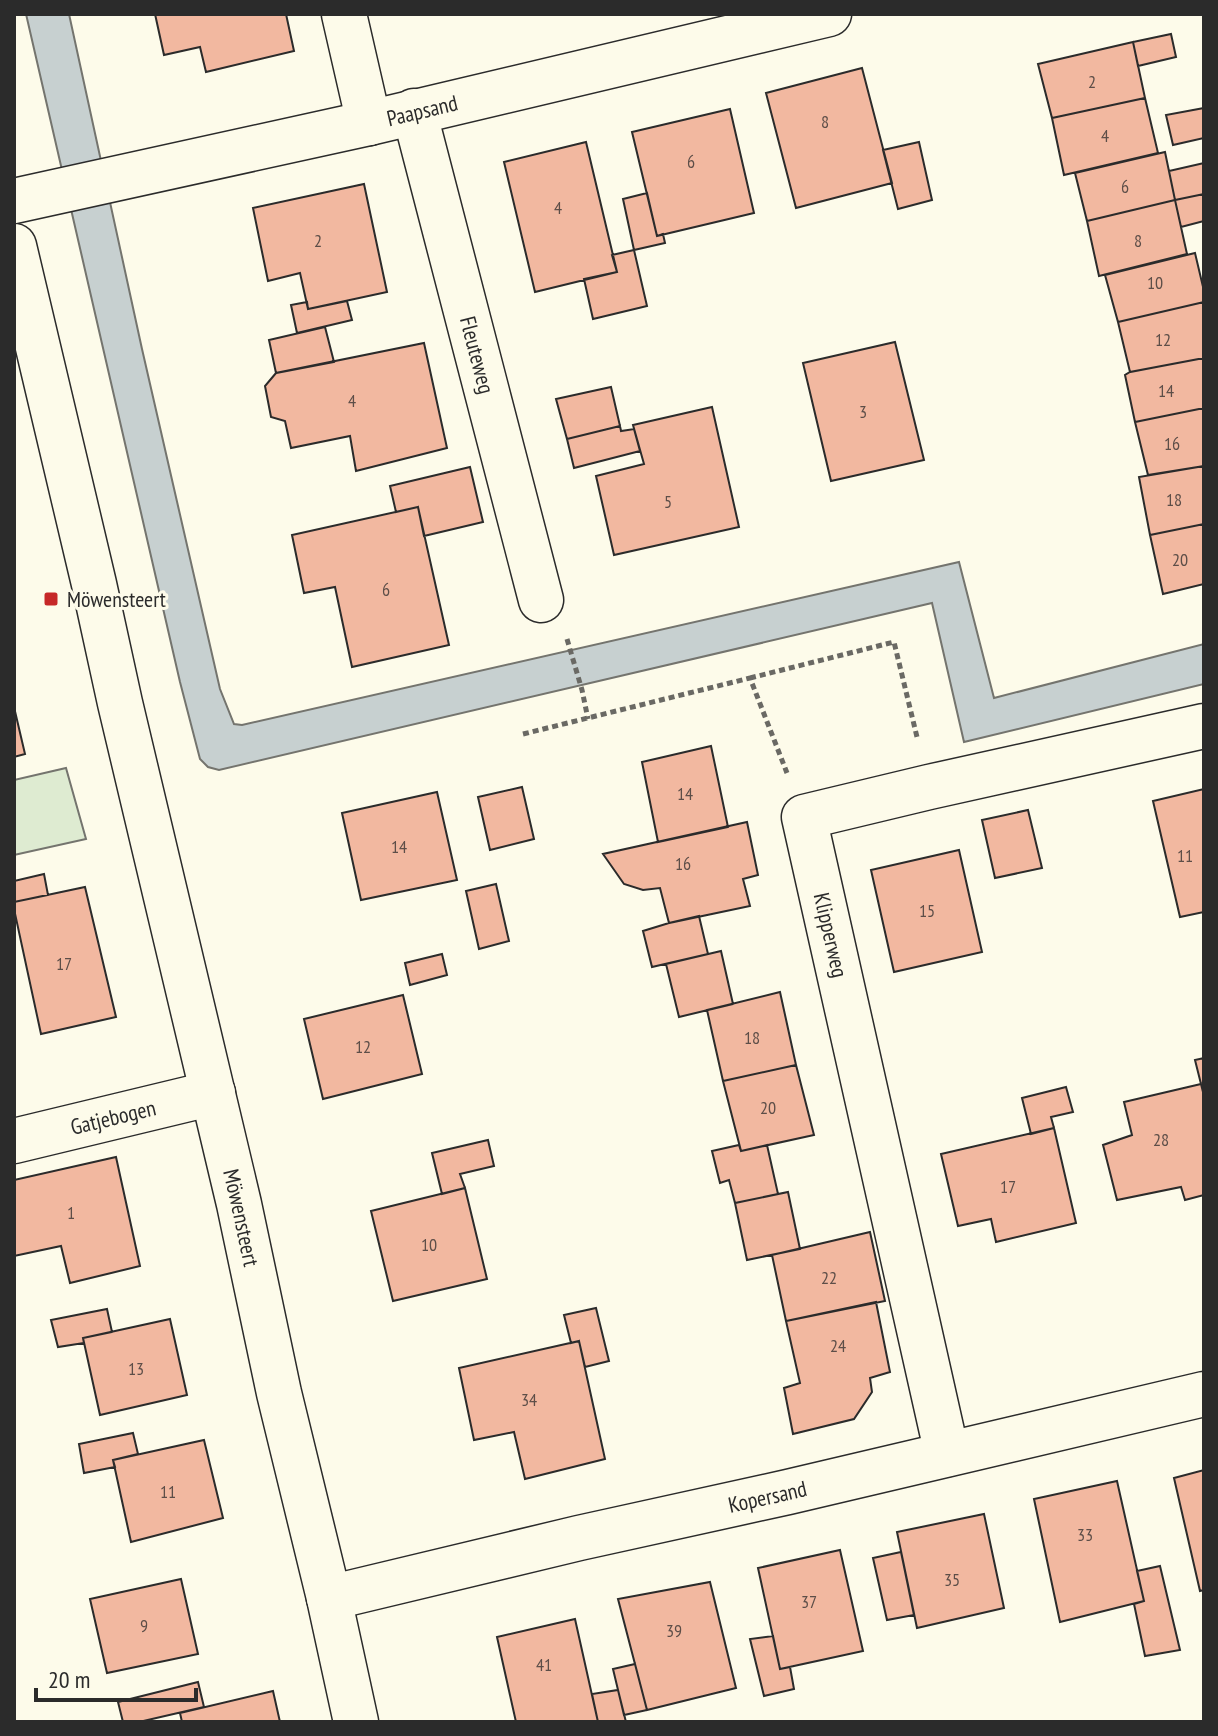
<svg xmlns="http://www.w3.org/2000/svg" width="1218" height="1736" font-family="'PT Sans Narrow',sans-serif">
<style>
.green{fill:#deebd1;stroke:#74746e;stroke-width:2}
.water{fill:#c7d0d0;stroke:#74746e;stroke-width:2}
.building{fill:#f2b8a0;stroke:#2b2b2b;stroke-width:2}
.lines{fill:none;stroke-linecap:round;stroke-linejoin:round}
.minor-casing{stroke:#2b2b2b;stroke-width:47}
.path{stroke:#6a6964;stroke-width:5;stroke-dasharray:6 4;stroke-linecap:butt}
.minor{stroke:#fdfbea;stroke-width:44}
.poi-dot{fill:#c62828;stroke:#fdfbea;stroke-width:3}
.labels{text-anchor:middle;stroke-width:6;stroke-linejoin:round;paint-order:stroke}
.number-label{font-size:18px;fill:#5d4e48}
.street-label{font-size:22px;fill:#2b2b2b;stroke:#fdfbea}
.poi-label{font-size:22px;fill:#2b2b2b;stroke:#fdfbea;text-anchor:start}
</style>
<rect width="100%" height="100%" fill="#fdfbea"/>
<!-- green -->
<path class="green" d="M66 768 86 839 14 855V780Z"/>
<!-- water -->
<path class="water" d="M26 14H69L142 349 220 689 234 724 242 725 959 562 994 698 1204 644V684L964 742 932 603 219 770 208 767 200 759 180 682Z"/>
<!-- building -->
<path class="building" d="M155 14H286L294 51 206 72 200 47 164 55Z
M1171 34 1176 57 1138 66 1133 42Z
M1133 42 1145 98 1052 118 1038 64Z
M862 68 892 183 796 208 766 93Z
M1145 98 1158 153 1064 175 1052 118Z
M1204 108V138L1173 145 1166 115Z
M730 109 754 213 657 236 632 132Z
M586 142 617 272 535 292 504 162Z
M919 142 932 200 898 209 883 150Z
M1165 152 1175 200 1087 221 1075 173Z
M1204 163V194L1175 200 1169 171Z
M364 184 387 292 308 309 300 273 268 281 253 208Z
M647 193 657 236 663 234 665 243 634 250 623 199Z
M1204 194V221L1181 227 1175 200Z
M1175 200 1187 254 1099 276 1087 221Z
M634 250 647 306 593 319 584 279 617 272 612 255Z
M1195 253 1204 291V302L1118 322 1105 275Z
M347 301 352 320 297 333 291 305 307 302 308 309Z
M1204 302V358L1130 372 1118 322Z
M325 327 334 362 276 373 269 340Z
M895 342 924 460 831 481 803 363Z
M424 343 447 448 356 471 350 436 291 448 285 421 271 417 265 386 276 373Z
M1204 358V408L1135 422 1125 375 1130 372Z
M611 387 620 426 567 439 556 399Z
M712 407 739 527 614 555 596 476 644 464 633 425Z
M1204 408V466L1148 475 1135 422Z
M620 426 621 431 634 429 640 451 574 468 567 439Z
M1204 466V524L1150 535 1139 477Z
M470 467 483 522 424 536 418 507 396 512 390 486Z
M418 507 449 645 352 667 335 587 304 593 292 535Z
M1204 524V584L1163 594 1150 535Z
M14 707 25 754 14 757Z
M711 746 728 827 658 842 642 762Z
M522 787 534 839 490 850 478 797Z
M1204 789V912L1180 917 1153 801Z
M437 792 457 880 361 900 342 813Z
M1028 810 1042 868 995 878 982 820Z
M747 822 758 875 743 879 750 906 669 923 660 888 643 890 624 884 603 854Z
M959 850 982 952 894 972 871 870Z
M44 874 48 895 14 902V881Z
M496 884 509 941 479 949 466 891Z
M85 887 116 1017 41 1034 14 909V902Z
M699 916 708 954 652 967 643 931 669 923Z
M721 951 733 1004 679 1017 666 964Z
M442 954 447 975 410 985 405 963Z
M780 992 796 1065 723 1081 707 1010Z
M403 995 422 1074 323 1099 304 1019Z
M1204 1058V1096L1195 1060Z
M796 1065 814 1135 741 1151 723 1081Z
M1201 1084 1204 1096V1195L1185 1200 1181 1187 1117 1200 1103 1145 1132 1135 1124 1102Z
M1066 1087 1073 1112 1051 1117 1054 1128 1031 1134 1022 1098Z
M1054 1128 1076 1223 996 1242 991 1219 958 1226 941 1154Z
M488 1140 494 1166 460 1174 465 1188 442 1194 432 1153Z
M739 1145 741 1151 767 1145 778 1194 735 1203 729 1180 720 1183 712 1151Z
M116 1157 140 1266 70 1283 61 1246 14 1256V1180Z
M465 1188 487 1279 393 1301 371 1211Z
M788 1192 800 1249 747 1260 735 1203Z
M870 1232 885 1301 786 1321 772 1255Z
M876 1302 890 1372 870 1378 872 1392 854 1419 793 1434 784 1388 800 1383 786 1321Z
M596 1308 609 1361 585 1367 579 1341 571 1343 564 1315Z
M107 1309 112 1332 83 1338 84 1343 58 1347 51 1320Z
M170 1319 187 1395 100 1415 83 1338Z
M579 1341 605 1459 525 1479 514 1432 474 1440 459 1368Z
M133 1433 138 1454 113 1460 115 1467 84 1473 79 1444Z
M204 1440 223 1518 131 1542 113 1460Z
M1204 1470V1590L1200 1591 1174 1478Z
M1117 1481 1144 1601 1060 1622 1034 1499Z
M984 1514 1004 1608 917 1628 897 1532Z
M840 1550 863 1651 780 1669 758 1568Z
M901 1552 914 1615 887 1620 873 1558Z
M1160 1566 1180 1650 1145 1656 1134 1604 1144 1601 1137 1571Z
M181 1579 198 1654 107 1673 90 1599Z
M710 1582 736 1688 647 1710 618 1599Z
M575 1619 598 1722H516L497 1637Z
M773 1636 780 1669 790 1667 794 1689 764 1696 750 1639Z
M635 1664 647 1710 624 1715 613 1669Z
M198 1682 204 1707 139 1722H123L118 1702Z
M618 1690 626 1722H598L592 1694Z
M273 1691 280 1722H182L180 1713Z"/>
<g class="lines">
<defs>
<g id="minor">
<path d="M344 14 369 123"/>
<path id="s1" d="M414 111 541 600"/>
<path id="s2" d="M14 201 369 123 829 14"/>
<path id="s3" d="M14 246 94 584 120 703 239 1204 279 1393 329 1598 356 1722"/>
<path id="s4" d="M14 1141 213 1093"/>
<path d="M947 1454 804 817 929 787 1204 726"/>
<path id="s5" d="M329 1598 579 1538 788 1492 1204 1394"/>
</g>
</defs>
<!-- minor casing -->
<use href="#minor" class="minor-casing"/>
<!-- path -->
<path class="path" d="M567 639 582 690 588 719
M750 678 894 642 917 737
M523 734 750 678 787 773"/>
<!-- minor -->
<use href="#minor" class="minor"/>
</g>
<!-- markers -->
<rect class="poi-dot" x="43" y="591" width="16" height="16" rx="4"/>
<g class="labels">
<!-- number labels -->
<g class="number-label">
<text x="1092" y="88">2</text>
<text x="825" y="128">8</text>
<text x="1105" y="142">4</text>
<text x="691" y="168">6</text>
<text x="1125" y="193">6</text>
<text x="558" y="214">4</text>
<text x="318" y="247">2</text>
<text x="1138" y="247">8</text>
<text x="1155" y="289">10</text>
<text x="1163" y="346">12</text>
<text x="1166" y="397">14</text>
<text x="352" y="407">4</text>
<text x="863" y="418">3</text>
<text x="1172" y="450">16</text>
<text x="1174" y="506">18</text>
<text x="668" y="508">5</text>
<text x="1180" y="566">20</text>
<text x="386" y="596">6</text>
<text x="685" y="800">14</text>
<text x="399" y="853">14</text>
<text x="1185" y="862">11</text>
<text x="683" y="870">16</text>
<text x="927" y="917">15</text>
<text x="64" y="970">17</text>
<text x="752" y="1044">18</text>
<text x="363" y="1053">12</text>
<text x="768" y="1114">20</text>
<text x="1161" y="1146">28</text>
<text x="1008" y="1193">17</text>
<text x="71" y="1219">1</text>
<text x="429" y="1251">10</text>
<text x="829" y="1284">22</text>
<text x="838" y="1352">24</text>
<text x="136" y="1375">13</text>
<text x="529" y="1406">34</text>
<text x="168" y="1498">11</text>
<text x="1085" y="1541">33</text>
<text x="952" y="1586">35</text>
<text x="809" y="1608">37</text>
<text x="144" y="1632">9</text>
<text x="674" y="1637">39</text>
<text x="544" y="1671">41</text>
</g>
<!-- street labels -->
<g class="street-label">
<text dy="8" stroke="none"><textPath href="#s2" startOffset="418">Paapsand</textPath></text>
<text dy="8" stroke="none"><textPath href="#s1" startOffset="252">Fleuteweg</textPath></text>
<text transform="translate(831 935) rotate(77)" y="8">Klipperweg</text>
<text dy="8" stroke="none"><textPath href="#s4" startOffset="102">Gatjebogen</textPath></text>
<text dy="8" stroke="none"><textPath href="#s3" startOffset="998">Möwensteert</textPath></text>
<text dy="8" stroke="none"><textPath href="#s5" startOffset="450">Kopersand</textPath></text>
</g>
<!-- poi labels -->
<g class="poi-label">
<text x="67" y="607">Möwensteert</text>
</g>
</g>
<!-- border -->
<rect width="1218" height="1736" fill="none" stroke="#2b2b2b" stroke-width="32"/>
<!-- scale -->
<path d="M36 1688v12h160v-12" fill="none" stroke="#2b2b2b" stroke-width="4"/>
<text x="48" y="1688" font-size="24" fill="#2b2b2b" stroke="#fdfbea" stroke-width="6" paint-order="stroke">20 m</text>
</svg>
